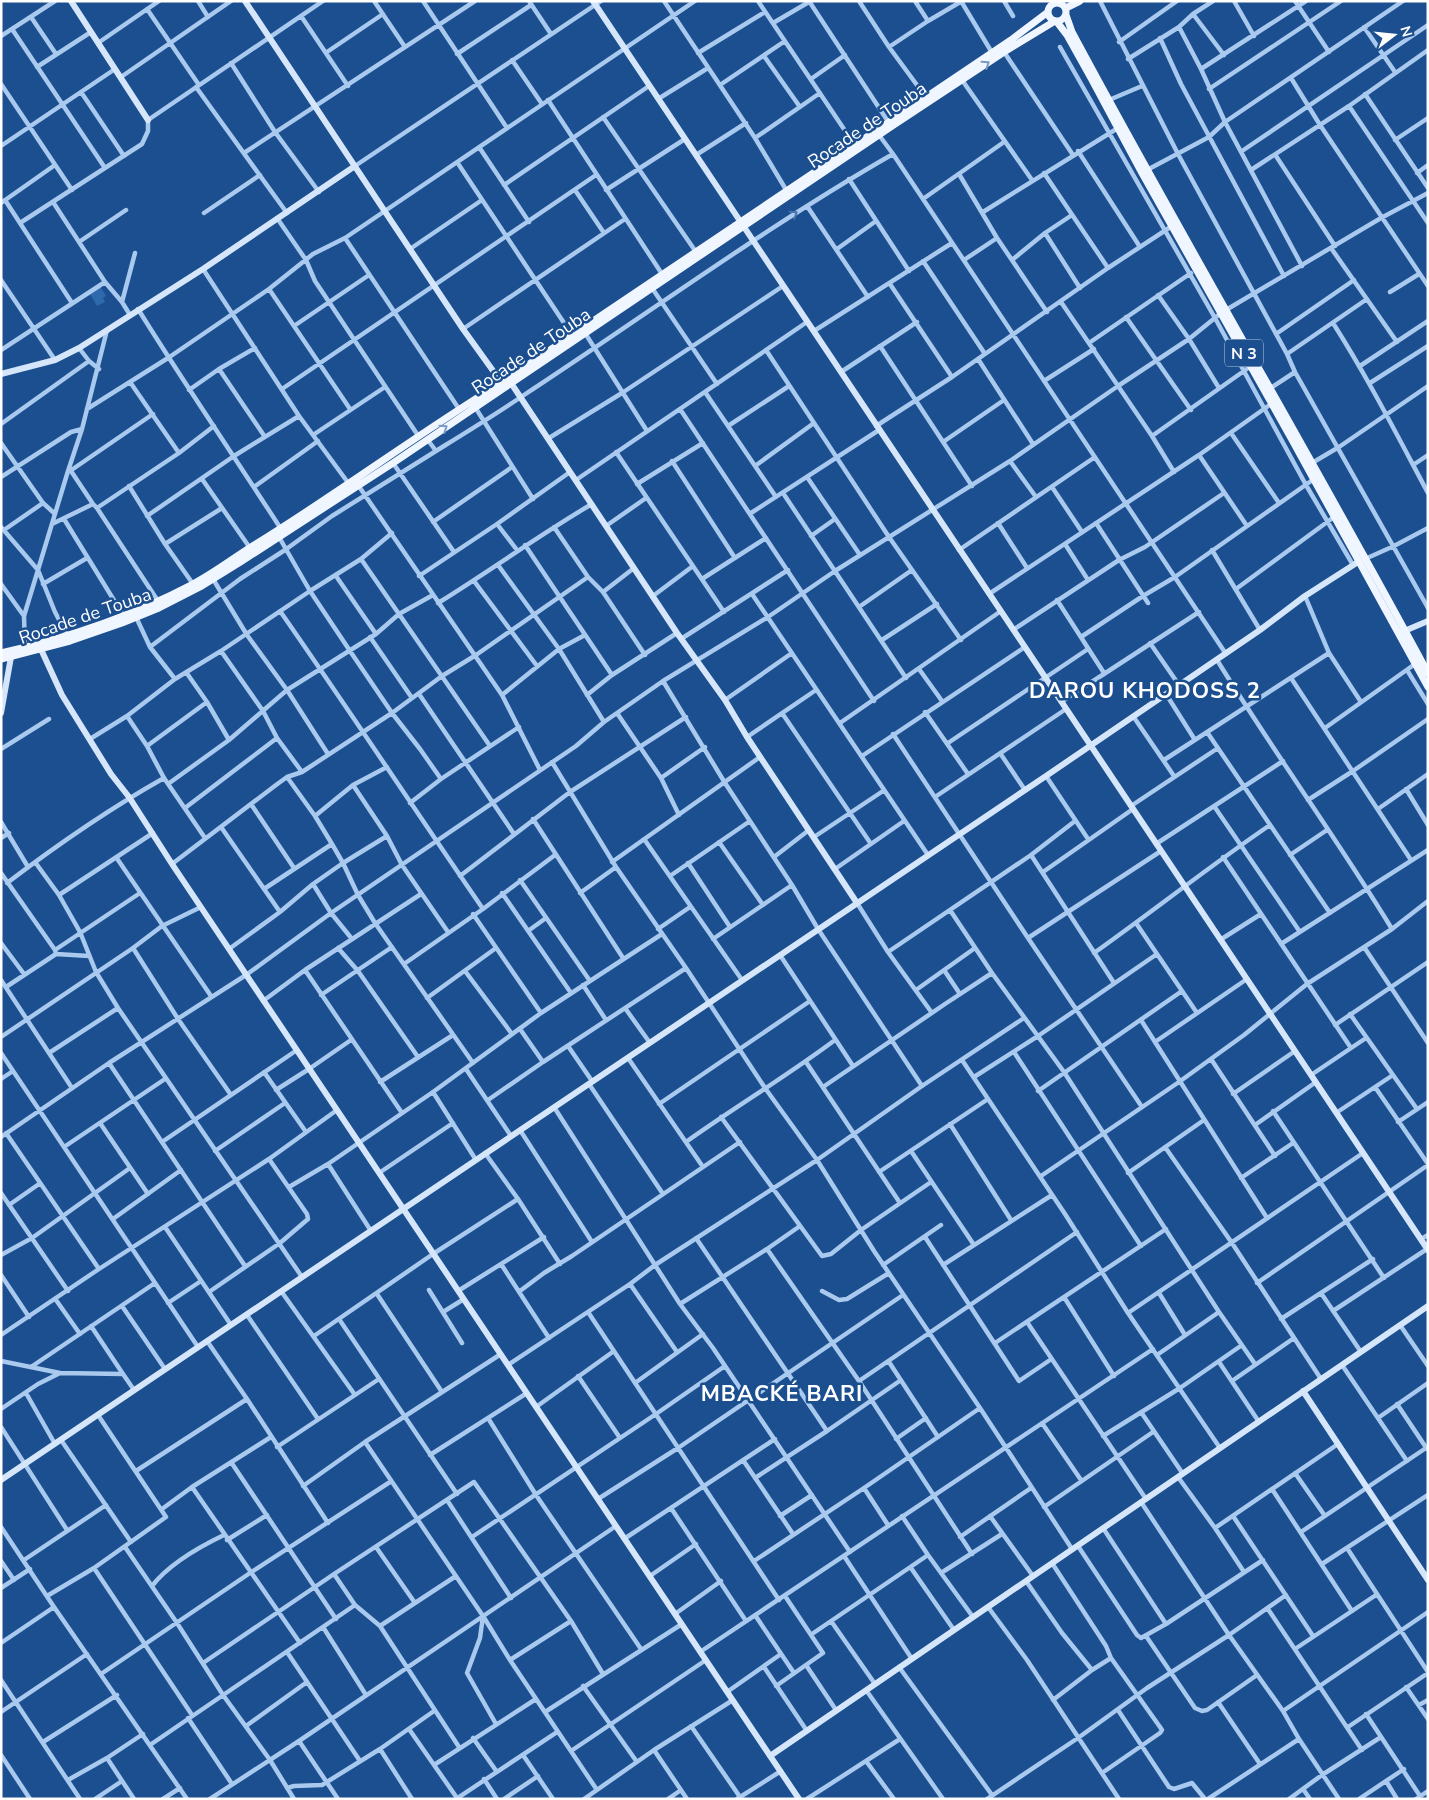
<svg xmlns="http://www.w3.org/2000/svg" width="1429" height="1800" font-family="'Nunito Sans',sans-serif">
<style>
.green{fill:#2e69ad}
.lines{fill:none;stroke-linecap:round;stroke-linejoin:round}
.street{stroke:#a9c9ee;stroke-width:4.5}
.secondary{stroke:#d6e6fa;stroke-width:6}
.primary{stroke:#f0f6ff;stroke-width:7}
.oneway{stroke:#7b9ac1}
.oneway2{stroke:#4674ac}
.labels{text-anchor:middle;stroke-width:5;stroke-linejoin:round;paint-order:stroke}
.shield{fill:#1b4f8f;stroke:#bbcadd;stroke-width:1}
.shield-label{font-size:16px;font-weight:bold;fill:#fff}
.street-label{font-size:18px;fill:#fff;stroke:#1b4f8f}
.district-label{font-size:22px;font-weight:bold;letter-spacing:1px;fill:#fff;stroke:#1b4f8f}
</style>
<rect width="100%" height="100%" fill="#1b4f8f"/>
<!-- green -->
<path class="green" d="M100 286 106 296 103 298 105 302 97 306 90 294Z"/>
<g class="lines">
<!-- street -->
<path class="street" d="M198 1 208 17
M374 1 405 47
M423 1 507 128
M529 1 551 34
M664 1 755 138 788 193
M758 1 854 144
M809 1 889 123
M859 1 889 47 925 96
M915 1 928 21
M961 1 991 51
M1004 1 1013 16
M1100 1 1178 154 1287 354 1295 372 1428 608
M1234 1 1254 36
M1295 1 1329 52
M147 9 199 85
M1193 14 1224 55
M301 16 348 86
M31 17 56 54
M773 23 809 2
M1179 27 1201 69 1225 122 1302 266
M1364 27 1395 72
M12 29 105 168
M1 36 55 1
M1160 38 1181 84 1284 276
M1119 42 1177 1
M98 43 159 1
M889 47 928 21 962 1
M1060 47 1215 318 1306 485 1353 565
M327 52 383 14
M1004 52 1073 155
M698 53 765 12
M457 54 531 5
M764 56 800 107
M1128 59 1179 27 1193 14 1213 1
M512 60 542 104
M231 63 275 132 319 192
M37 67 91 32
M1201 69 1306 1
M121 77 231 1
M1291 78 1320 125 1428 286
M811 79 845 55
M962 80 1032 180
M1 84 72 190
M720 85 785 41
M196 87 287 213
M1209 89 1341 1
M81 92 124 156
M1365 94 1428 188
M658 99 708 68
M548 100 662 274
M1109 100 1142 86
M1349 106 1428 223
M603 117 696 252
M879 135 893 154 1226 654
M755 138 820 93
M1395 140 1428 118
M1 146 115 69
M479 147 529 222
M1078 151 1140 247
M1242 151 1428 25
M244 153 475 1
M696 155 746 123
M1276 156 1335 246
M457 162 572 335
M355 166 601 1
M1147 170 1209 137 1225 122 1403 1
M1251 170 1349 106 1428 50
M1044 173 1108 268
M1417 173 1428 165
M959 174 997 238 1047 312
M849 179 909 271
M504 185 649 86
M575 190 604 233
M606 190 685 139
M923 199 1004 142
M5 200 72 303
M53 202 105 282 122 302 130 315
M1 203 55 165
M807 206 868 297
M983 212 1118 128
M204 213 260 175
M277 218 306 260 315 281 419 437
M20 223 142 144 148 131V120L323 1
M1045 233 1080 288
M345 238 459 409
M79 242 126 210
M1331 248 1397 342
M410 249 482 200
M837 249 876 221
M964 260 997 238
M1012 260 1045 233 1072 215
M923 261 985 354
M203 269 299 416 349 484
M1 280 55 360
M890 284 952 377
M652 288 717 384
M269 289 350 409
M1390 292 1419 274
M1158 295 1189 339 1219 388
M122 302 135 253
M1061 302 1152 436 1174 472
M138 309C184 383 234 456 281 529
M1226 310 1381 218 1428 193
M1126 317 1191 410
M1333 323C1368 378 1397 435 1428 493
M294 326 369 275
M463 329 625 219
M814 331 952 243
M585 333 647 431
M1276 334 1354 280
M1089 343 1191 273
M880 346 972 486
M79 348 89 361 99 369
M1 350 105 282
M766 350 889 537 961 640
M1287 354 1367 299
M978 359 1033 444
M1360 366 1428 321
M219 369 265 437
M841 372 917 322
M1044 381 1094 349
M130 382 179 453
M1370 383 1428 346
M282 389 596 175
M1269 389 1295 372
M189 390 219 369 255 348
M705 392 776 497
M475 407 533 499
M87 409 168 358 269 289 313 254 345 238 695 1
M680 409 874 701
M1 424 89 361
M728 426 789 386
M876 426 952 377 1108 268 1172 226
M1231 433 1279 503
M313 435 385 387
M1152 436 1251 366
M549 438 622 393 783 286
M427 439 436 451 444 446C470 430 496 414 521 397 645 316 764 228 893 154
M943 442 1004 400
M1 443 43 503 54 513
M616 452 724 612
M1199 455 1247 526
M672 461 735 558
M1010 461 1036 497
M393 463 454 552
M1312 463 1339 447 1428 386
M1413 465 1428 455
M755 466 814 423
M70 471 153 414
M71 471 93 504 97 508 158 601
M1 477 71 432 82 429
M807 477 860 555
M202 479 250 548
M576 480 807 322
M637 484 703 443
M358 485 502 695 540 770
M129 486 165 544 193 584
M254 487 318 441
M1052 487 1082 532
M783 493 906 678
M97 508 179 453 214 426
M751 513 879 430
M147 516 234 456 299 416
M64 519 123 615
M433 522 512 467
M998 523 1027 568
M1096 523 1148 603
M52 524 93 504
M497 524 517 550
M606 526 646 498
M1 527 38 570 55 612 67 635
M554 527 588 577 603 592 645 655
M4 530 43 503
M811 536 835 519
M279 537 310 591 350 651 392 713 420 749 441 779
M165 544 222 508
M1065 544 1088 580
M525 545 612 675
M959 550 1095 457
M1212 550 1260 630
M361 559 490 746
M1365 559 1394 546 1428 528
M498 565 559 649 604 722
M336 576 376 634
M419 576 497 524 570 472
M213 579 247 635 287 690 328 754
M702 579 766 538
M474 581 537 666
M1 584 24 616
M43 584 87 558
M1236 589 1334 517
M603 592 634 568
M752 594 928 855
M989 594 1199 455 1271 404
M653 596 693 566
M1305 596 1329 653 1361 702
M1057 600 1104 673
M438 603C490 571 539 535 592 504
M859 607 912 570
M280 611C349 710 415 810 483 909
M136 617 150 647 175 679
M1013 630 1119 560 1145 547 1224 493
M370 637 412 698
M1081 637 1143 596 1175 577 1314 479
M681 639 788 570
M882 640 937 604
M1150 643 1179 685
M150 647 240 579 285 550 332 516 436 451
M25 648 24 616 68 471 82 429 107 330
M221 651 263 711 277 738 302 772
M1217 660C1273 751 1336 837 1392 929
M919 669 942 701
M1407 670 1428 704
M186 672 207 702 229 740
M1291 678 1411 860
M663 681 725 783 792 885 818 929 922 1086
M419 694 514 834
M1166 694 1195 740
M502 695 559 649 585 635
M587 695 612 675 677 633
M725 700 792 653
M1061 702 1199 612
M925 712 968 774
M617 713 661 778 679 815
M782 713 871 844
M127 716 147 746 164 778 205 838
M1133 716 1174 776
M840 723 1001 611
M1325 728 1415 664
M1207 732 1330 913
M893 734 1028 938 1142 1107
M747 737 816 690
M90 739 127 716 175 679 221 651 310 591 361 559 392 533
M948 743 1088 649
M147 746 207 702
M1 749 49 719
M1000 753 1025 790
M862 756 1025 647
M1164 760 1329 653
M552 762 616 867 686 968 765 1088 817 1160 874 1251 980 1408 1072 1549
M1046 776 1088 839
M287 777 315 816 332 844 343 863 358 895 375 923 473 1063
M661 778 705 747
M168 784 229 740 287 690 376 634 399 614 433 595
M353 785 387 836 402 865 448 932
M1406 789 1428 825
M935 797 1066 709
M1308 800 1353 771 1428 719
M410 803 441 779 519 727
M251 804 294 868
M1131 806 1218 748
M1214 806 1300 932
M185 808 277 738
M1378 809 1428 774
M315 816 353 785 387 767
M533 819 623 958
M1 822 28 867
M221 827 280 912
M814 837 883 791
M1 838 9 833
M644 839 742 980
M719 842 763 905
M1156 844 1283 761
M1031 855 1114 983
M1290 855 1327 830
M116 857 211 996
M774 857 809 830
M1223 857 1351 1048
M35 862 59 895 80 932 96 972 118 1008 302 1277
M612 862 760 757
M688 863 730 927
M172 864 276 785 287 777 302 772 392 713 442 676 476 655 588 577
M835 869 904 821
M1043 872 1133 809
M1 873 55 950 56 954 89 956
M460 876 570 792 686 717
M670 876 750 821
M520 880 590 981
M7 883C57 845 109 809 164 778
M313 884 331 913 352 939
M264 889 332 844
M502 893 571 993
M580 893 616 867
M59 895 153 833
M857 903 888 952 932 1013
M950 910 992 973 1064 1072 1219 1312 1255 1364
M473 914 541 1013
M1136 923 1197 1013
M658 929 690 907
M528 931 546 918
M1028 938 1161 851
M713 939 792 885
M1220 940 1261 914
M1 943 24 974
M1281 944 1428 850
M1364 947 1428 1043
M133 948 178 1019 231 1095
M338 948 358 971 418 1057
M229 949 280 912 313 884 343 863 387 836
M55 950 140 893
M888 952 1031 855 1075 821
M1094 953C1153 911 1210 866 1270 825
M780 955 853 1066
M404 964 483 909 555 855
M305 970 402 1113
M944 970 960 994
M465 971 512 1034
M1 980 72 1088
M583 985 606 1020
M6 987 56 954
M916 990 975 948
M321 995 392 947
M427 998 496 948
M263 1001 305 970 421 894
M625 1008 650 1043
M1350 1014 1417 1109
M1141 1020 1267 1218
M1335 1025 1428 962
M520 1029 543 1062
M1 1037 133 948 162 926 201 907
M1155 1042 1247 979
M568 1046 592 1081
M1014 1052 1141 1246
M1 1053 198 1347
M49 1053 118 1008
M628 1058 703 1167
M1211 1059 1275 1156
M962 1060 1065 1214 1128 1313 1220 1448
M806 1062 900 1203
M109 1063 245 1266
M466 1069 511 1136
M264 1072 306 1132
M1311 1075 1366 1038
M974 1077 1038 1036 1157 954
M1 1079 13 1071
M380 1082 453 1035
M589 1084 663 1194
M823 1087 945 1004 992 973
M1375 1087 1428 1164
M276 1090 309 1069 351 1040
M1038 1091 1182 991
M433 1092 476 1160
M1233 1094 1295 1051
M488 1100 543 1062 686 968
M659 1104 810 1001
M554 1107 680 1304 767 1249 800 1226
M1273 1111 1384 1278
M1336 1113 1393 1075
M721 1117 822 1256 831 1254 861 1230 931 1182
M1398 1122 1428 1102
M100 1123 148 1194
M950 1124 1011 1220
M1255 1125 1316 1082
M520 1130 592 1242
M6 1133 99 1269
M1 1137 109 1063 246 975 331 913 576 746 604 722 663 681 768 617 835 571 1010 461 1118 386 1189 339 1221 313
M162 1142 297 1050
M686 1142C735 1107 787 1076 835 1040
M64 1147 165 1079
M1165 1147 1232 1243 1321 1379
M215 1151 285 1103
M911 1151 974 1245
M485 1153 518 1199 560 1264
M328 1164 371 1231
M879 1172 988 1099
M379 1173 453 1123
M1128 1173 1204 1120
M1041 1176 1179 1082 1244 1035 1307 984 1392 929 1428 901
M1241 1178 1293 1143
M289 1187 328 1164 433 1092 541 1013 662 934
M1 1193 68 1291
M9 1205 39 1184
M113 1219 181 1170
M165 1227 231 1325
M925 1237 1019 1381 1050 1360
M696 1238 827 1431
M1421 1239 1428 1235
M767 1249 859 1381 972 1554
M1 1255 32 1238 130 1168
M501 1264 549 1338
M883 1265 941 1225
M943 1265 1052 1195
M1 1275 29 1317
M1257 1283 1428 1165
M630 1284 677 1352
M429 1290 462 1343
M281 1291 355 1395
M458 1291 544 1237
M520 1291 544 1273 572 1256 740 1142
M822 1291 839 1300 847 1299 889 1273
M209 1292 280 1243 308 1219 307 1214 269 1159
M1159 1293 1185 1335
M1321 1293 1361 1352
M377 1294 442 1392
M1064 1297 1114 1376
M56 1300 80 1334
M168 1303 201 1281
M680 1304 713 1348 850 1552
M122 1306 165 1369
M1333 1311 1427 1249
M443 1312 464 1299
M588 1312 779 1600
M1128 1313 1363 1153
M247 1315 318 1419
M339 1319 457 1494
M1281 1319 1373 1259
M1027 1322 1146 1499
M1400 1325 1428 1366
M91 1326 123 1374
M1 1335 99 1269 269 1159 337 1110
M314 1336 433 1254 518 1199
M207 1341 247 1399 328 1523
M995 1343 1166 1229
M1157 1355 1219 1312
M1 1361 60 1373 123 1374 134 1390
M889 1362 938 1437
M1219 1362 1259 1422
M508 1365 630 1284 655 1265 817 1160 922 1086 1024 1018
M1342 1365 1407 1461
M31 1367 155 1283
M578 1376 620 1438
M859 1381 1077 1232
M1232 1381 1294 1338
M635 1383 703 1334
M26 1393 55 1444
M1397 1404 1427 1449
M536 1407 614 1351
M1 1409 38 1384 60 1373
M1141 1412 1183 1474
M488 1418 536 1495 641 1649
M1378 1418 1428 1383
M1042 1423 1081 1480
M1 1427 67 1530
M1103 1436 1180 1388 1242 1345
M896 1439 926 1418
M61 1440 131 1542
M365 1442 483 1616 510 1660 597 1790
M277 1447 379 1379
M430 1455 527 1393
M743 1460 793 1534
M231 1462 336 1619
M136 1471 247 1399
M1295 1473 1325 1516
M1178 1477 1215 1528 1244 1572
M755 1478 827 1431 901 1380
M303 1486 365 1442 501 1354
M192 1487 300 1643
M864 1488 888 1525
M1272 1489 1352 1611
M598 1499 678 1448 903 1295
M447 1500 511 1598
M1141 1502 1229 1635 1283 1711 1299 1739 1339 1799
M1044 1507 1153 1432
M671 1508 746 1621
M162 1509 192 1487 271 1437
M780 1516 812 1495
M902 1516 928 1555 973 1617
M990 1516 1033 1576
M1233 1516 1313 1636
M1 1527 54 1607 187 1799
M1103 1528 1166 1624
M1215 1528 1338 1444
M1301 1532 1426 1448
M472 1537 656 1414 725 1366
M960 1537 1031 1488
M624 1539 775 1439
M227 1540 267 1515
M1078 1546 1137 1635 1141 1638 1166 1624 1263 1560
M125 1547 177 1623 223 1695 270 1760 294 1799
M376 1547 415 1603
M1347 1548 1428 1672
M844 1556 912 1659
M24 1560 106 1505
M1 1561 14 1580
M754 1561 864 1488 980 1408
M1052 1563 1106 1646 1111 1658
M1322 1564 1428 1495
M94 1568 192 1715
M911 1568 954 1630
M941 1573 1002 1534
M334 1574 355 1605 380 1626 459 1747
M650 1576 696 1544
M1026 1581 1062 1633 1092 1670
M152 1586C169 1564 199 1547 224 1535
M1 1588 30 1569
M47 1596 94 1568 166 1517 98 1415
M988 1607 1027 1660 1119 1799
M1268 1609 1362 1750
M675 1614 721 1581
M755 1615 794 1673
M483 1616 480 1638 467 1673 496 1724
M831 1621 875 1684
M380 1626 456 1576
M323 1627 366 1695
M812 1634 928 1555
M1146 1636 1195 1708 1202 1711 1207 1710 1257 1675
M1 1643 54 1607
M1295 1649 1376 1595
M287 1652 360 1761
M700 1652 1153 1349
M510 1660 571 1621
M203 1663 334 1574 474 1482 571 1621 603 1674
M806 1665 836 1710
M764 1667 807 1731
M899 1667 992 1795
M101 1674 250 1573 390 1482
M1 1680 80 1799
M583 1686 637 1762
M776 1686 823 1653 785 1596
M1406 1687 1428 1719
M866 1690 943 1799
M727 1692 781 1654
M1053 1700 1092 1670 1111 1658 1160 1727 1162 1730 1160 1733 1102 1773
M1218 1702 1260 1764
M1419 1705 1428 1700
M1118 1710 1169 1787 1174 1789 1192 1783 1205 1799
M1283 1711 1428 1612
M1 1712 87 1654
M545 1712 682 1624
M1366 1714 1420 1796
M188 1718 232 1784
M246 1726 307 1682
M691 1726 740 1797
M1348 1727 1428 1673
M409 1729 457 1798
M473 1738 497 1772
M299 1741 338 1799
M43 1742 117 1695
M150 1745 355 1605
M380 1749 412 1799
M654 1750 687 1799
M571 1751 706 1660
M1 1755 30 1799
M523 1755 553 1799
M107 1758 134 1799
M866 1761 894 1799
M434 1765 536 1699
M484 1779 497 1799
M68 1780 107 1758 143 1734
M1386 1781 1397 1799
M287 1788 294 1786 322 1785 380 1749 434 1711
M1303 1789 1310 1799
M95 1799 122 1781
M163 1799 180 1788
M210 1799 299 1741 616 1526
M456 1799 557 1732
M504 1799 538 1776
M584 1799 654 1750 733 1700
M668 1799 681 1790
M737 1799 781 1771
M807 1799 900 1739
M987 1799 1078 1738 1147 1688 1229 1635 1286 1595
M1208 1799 1299 1739
M1289 1799 1322 1775 1381 1737
M1359 1799 1404 1769
M1416 1799 1428 1791"/>
<!-- secondary -->
<path class="secondary" d="M71 1 148 120
M245 1 463 329 504 386
M593 1 1428 1250
M1 374 55 360 79 348 203 269 355 166
M511 383 677 633 725 700 747 737 857 903
M1402 632 1428 621
M39 645 62 695 111 774 129 797 172 864 799 1799
M1 713 11 657
M1303 1391 1428 1580
M1 1480 1046 776 1260 630 1305 596 1358 562
M770 1756 1428 1306"/>
<!-- primary -->
<path class="primary" d="M1048 12a9 9 0 1 1 18 0a9 9 0 1 1-18 0Z
M1066 8 1080 1
M1066 15 1072 32C1187 247 1312 457 1428 673
M1057 22 1067 35 1091 78 1142 173 1291 438 1428 687
M1 653C67 638 134 615 193 584 214 573 232 559 251 547 336 495 416 435 501 383L1011 40 1048 12
M1 659 70 641 122 623 159 608 200 587 242 561 393 463 892 126 1004 52 1055 21"/>
</g>
<!-- one-way arrows -->
<defs><path id="oneway-chevron" d="M-2-3.5L2.5 0L-2 3.5" fill="none" stroke-width="1.6" stroke-linecap="round" stroke-linejoin="round" transform="scale(1.25)"/></defs>
<g class="oneway">
<use href="#oneway-chevron" transform="translate(986 64) rotate(-34)"/>
<use href="#oneway-chevron" transform="translate(444 428) rotate(-34)"/>
</g>
<use class="oneway2" href="#oneway-chevron" transform="translate(794 214) rotate(-33)"/>
<g class="labels">
<!-- shield labels -->
<rect class="shield" x="1225" y="339.5" width="38" height="27" rx="4"/>
<g class="shield-label">
<text x="1244" y="359">N 3</text>
</g>
<!-- street labels -->
<g class="street-label">
<text transform="translate(867 125) rotate(-34)" y="6">Rocade de Touba</text>
<text transform="translate(531 351) rotate(-34)" y="6">Rocade de Touba</text>
<text transform="translate(85 616) rotate(-19)" y="6">Rocade de Touba</text>
</g>
<!-- district labels -->
<g class="district-label">
<text x="1145" y="698">DAROU KHODOSS 2</text>
<text x="782" y="1401">MBACKÉ BARI</text>
</g>
</g>
<!-- border -->
<rect width="1429" height="1800" fill="none" stroke="#ffffff" stroke-width="5"/>
<!-- north arrow -->
<g transform="translate(1394 35) rotate(74)" stroke="#1b4f8f" stroke-width="4" paint-order="stroke">
<path d="M0-4L9 19L0 12L-9 19Z" fill="#ffffff"/>
<text y="-8" font-size="14" font-weight="bold" text-anchor="middle" fill="#ffffff">N</text>
</g>
</svg>
